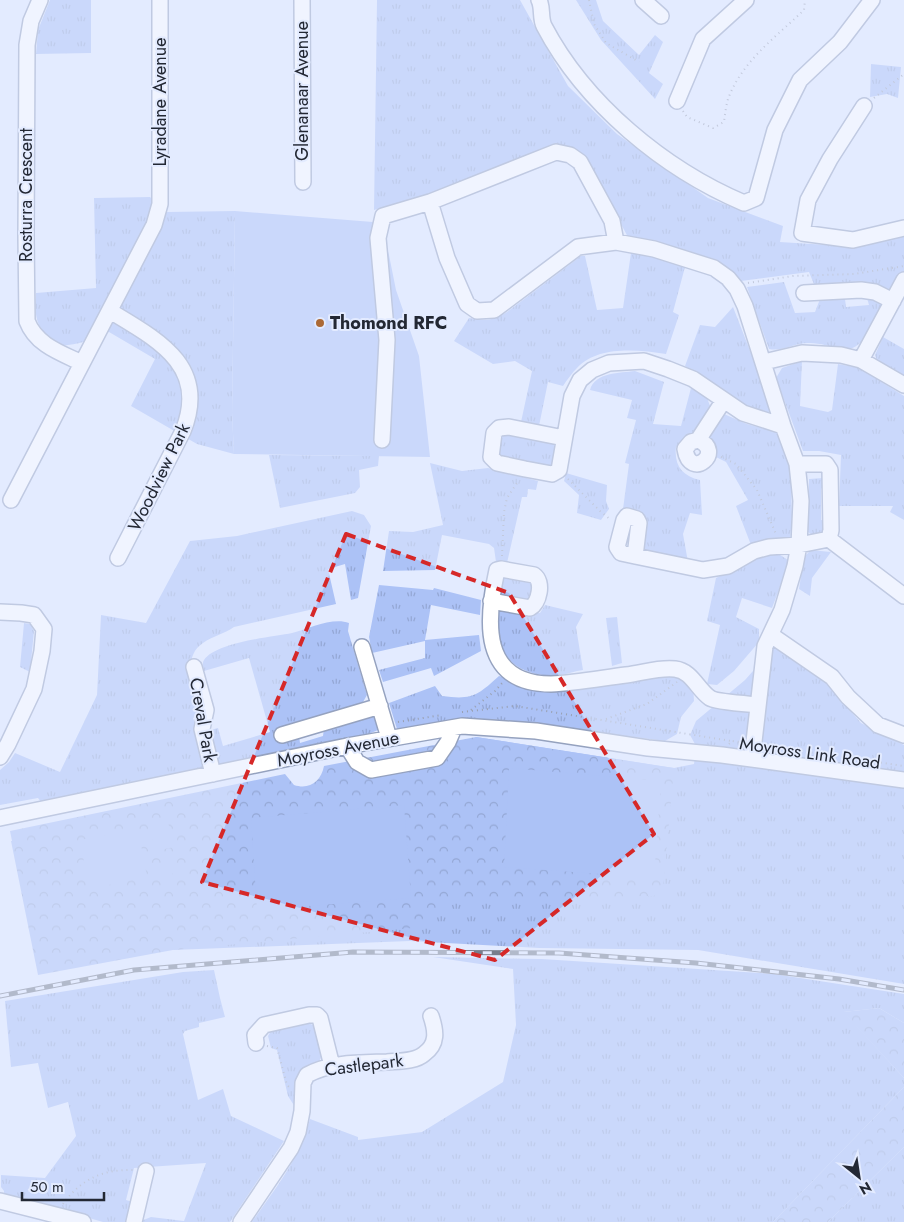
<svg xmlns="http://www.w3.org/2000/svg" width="904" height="1222" font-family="Jost,sans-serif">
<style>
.grass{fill:url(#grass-tufts)}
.forest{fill:url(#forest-crowns)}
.pitch{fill:#acc2f6}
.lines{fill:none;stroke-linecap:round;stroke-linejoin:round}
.minor-casing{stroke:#95a2bf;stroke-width:18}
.path{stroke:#99a0b1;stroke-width:2;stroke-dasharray:1 4;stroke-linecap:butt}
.minor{stroke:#fff;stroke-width:15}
.rail-casing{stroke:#777e8d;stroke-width:5}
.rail{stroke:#e3ebff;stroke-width:3;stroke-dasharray:9;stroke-linecap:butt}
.marked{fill:none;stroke:#d62828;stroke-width:4;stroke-dasharray:10 6;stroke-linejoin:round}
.poi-dot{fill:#ab6935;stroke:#e3ebff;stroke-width:2}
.labels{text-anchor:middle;stroke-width:4;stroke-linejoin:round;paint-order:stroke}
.street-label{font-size:18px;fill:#232834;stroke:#e3ebff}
.poi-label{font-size:18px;font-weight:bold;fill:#232834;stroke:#e3ebff;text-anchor:start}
</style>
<defs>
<pattern id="grass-tufts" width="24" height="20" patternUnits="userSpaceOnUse" patternTransform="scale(1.25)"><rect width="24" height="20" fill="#acc2f6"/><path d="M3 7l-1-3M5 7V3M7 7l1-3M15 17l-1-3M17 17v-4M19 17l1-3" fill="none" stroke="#94a7d4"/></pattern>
<pattern id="forest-crowns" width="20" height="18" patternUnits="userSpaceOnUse" patternTransform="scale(1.25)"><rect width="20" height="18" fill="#acc2f6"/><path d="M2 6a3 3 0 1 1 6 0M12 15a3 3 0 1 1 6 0" fill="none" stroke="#94a7d4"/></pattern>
</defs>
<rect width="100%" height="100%" fill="#e3ebff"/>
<!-- grass -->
<path class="grass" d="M50 0H91V53L36 54 38 30Z
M377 0H520L568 86 617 134 708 198 783 226 780 242 844 246 904 235V273L889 289 867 286 816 289 809 272 741 281 709 259 629 239 586 159 551 147 431 193 374 210Z
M576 0H596L603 21 639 55 655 35 663 42 649 73 663 84 655 99 601 40Z
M871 64 901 67 898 98 887 94 870 97Z
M150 197 166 212 235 211 232 413 234 454 197 444 131 406 155 359 109 332C97 337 82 344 68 345 62 346 59 344 54 340 34 327 35 315 36 293L96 288 94 198Z
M631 253 661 258 685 267 673 312 679 315 666 354C638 350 599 345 577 368 572 373 567 380 563 386L548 382 539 426 521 422 532 371 515 361 493 364 454 341 469 318C486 321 492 321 507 312L581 256H585L597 310 623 308Z
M784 282 795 313 815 312 820 299H845L846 307 869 305 867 298 873 297 882 305C873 323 864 353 841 349 831 347 820 343 810 343 796 342 783 352 769 349L747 287Z
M733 307 773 410 770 414 750 410 685 366 700 325 715 327Z
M883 337 904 349V378L877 361 875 355Z
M802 361 800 406 828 412 832 410 838 364 859 368 904 396V520L890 512 893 506H839L841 455 819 451H803L776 378 782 368Z
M635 371 664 382 653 424 681 426 691 388 707 398 712 411 695 431 676 447C674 465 682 476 700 480L702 515 690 513 683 534 688 562 646 554 642 548 647 521 643 513 623 509 629 464 625 463 636 420 627 418 632 400 590 390C595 372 620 373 635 371Z
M724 414 747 424 780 433 790 459 792 516 790 540 751 545 736 506 748 500 726 462 714 456 706 434Z
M506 431 555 441C558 450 555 463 548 469L496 455 499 437Z
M269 455 379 456 378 466 359 470 360 487 355 493 280 508Z
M430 463 462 471 488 468 538 481 536 490 528 489 527 497H522L507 563 496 562 494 548 489 544 442 535 435 570 383 571 389 531 413 532 443 525Z
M566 473 607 485 606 501 609 509 601 520 577 513 579 495 564 481Z
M823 478 825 484 821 489V520L826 521 825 531 817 538 808 532 809 479Z
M352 511 364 515 371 526 358 598 351 600 345 564 328 569 336 604 234 627C224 634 213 636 203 643 179 659 197 693 202 715L193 718 199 733 218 728 223 746 270 732 249 658 204 671C203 667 202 663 204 660 216 642 272 637 292 633 309 629 332 617 349 623L348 631 367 695 363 702 276 731 279 742 299 736 300 743 323 736 324 728 373 714 380 721 378 730 366 735 198 771 41 802 38 798 0 805V770L9 762 15 753 60 772 97 695 101 615 146 623 190 541 237 536Z
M811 550 831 552 812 578 810 596 799 589 804 557Z
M763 554 780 555 788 560 783 579 772 608 742 598 736 617 759 629V642L734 671 717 685 707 684 720 625 707 621 716 578Z
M503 574 532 579 535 585 531 600 526 602 499 597Z
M379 585 433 590 434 588 481 600 480 615 431 605 425 640 479 635 481 651 434 676 431 668 383 682 379 670 425 658V641L372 653 369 637Z
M545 605 583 614 576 627 583 670C575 671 568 674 560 675 536 678 507 669 500 643 498 634 499 622 498 612L504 609 540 613Z
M617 617 622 663 612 666 606 618Z
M24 623 30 624 34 631 30 672 20 667Z
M776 645 824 680 861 723 904 745V984L698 950 539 948 410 941 173 950 295 797 446 777 476 737 660 766 674 768 694 764 696 746 690 735 696 721 745 680Z
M663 675 677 677 693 684 694 701 681 717 677 734 665 741 503 720 461 719 397 729 389 703 435 686 442 696C472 700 477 696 499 676L545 690Z
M433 957 542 959 774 974 904 994V1023L879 1008 844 1012 904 1078V1087L773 1222H252C275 1189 300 1158 310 1119L358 1137V1140L422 1132 503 1082 516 1025 513 969Z
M214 970 220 998 225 1017 199 1023V1027L185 1031 183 1034 198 1100 223 1089 231 1116 284 1141 230 1222H141V1221L151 1217 184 1221 206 1163 134 1168 126 1200 133 1202 130 1218 126 1222H103L4 1194V1191L1 1187V1175L45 1178 76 1136 68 1102 48 1108 38 1063 11 1067 5 1001 183 972Z
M304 1021 315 1026C318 1038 327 1054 317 1064L295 1107 288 1096 277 1050 271 1048 268 1036 272 1029Z
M904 1147V1222H828Z"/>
<!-- forest -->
<path class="forest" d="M476 737 674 768 663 888 654 896 457 901 412 928 173 950 38 975 11 841H12L10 831 285 774 294 785C309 790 321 782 324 766Z
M879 1008 904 1023V1078L843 1012Z
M904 1087V1147L828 1222H773Z"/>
<!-- pitch -->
<path class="pitch" d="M235 211 373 222 380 226 389 255 396 290 419 356 430 457 234 454 232 413Z
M509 768 661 781 654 878 504 867Z
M404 805 411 898 257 910 251 818Z
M168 822 174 847 155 851 149 827Z
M138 829 147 877 89 889 80 840Z
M174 864 176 873 157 877 155 868Z"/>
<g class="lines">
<defs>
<path id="minor" d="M40 0 31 21 27 45 26 236 27 321C36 345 61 353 82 363
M302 0 303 182
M539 0C543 8 540 18 544 26 585 104 664 169 744 203L756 198 775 130 800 80 840 42 872 0
M643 0 661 16
M677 101 703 39 746 0
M864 106 830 159 808 200 802 233 853 240 904 228
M430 202 447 258 467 304 477 311 494 310 578 247 616 242 654 249 714 268 728 278 737 289 745 306 783 426 797 464 801 501 799 545 795 566 782 610 765 646 752 759
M804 293 861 290 875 292 893 301
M110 311C158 340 209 366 183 431L118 558
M861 360 904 280
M764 362 802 353 841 355 861 360 904 385
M564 438 509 427 499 428 494 433 491 457 497 463 525 469 552 474 559 470 572 396 580 380 592 370 609 363 644 361 668 369 693 379 743 413 783 426
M382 440 387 340 378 238 383 216 430 202 556 152 570 155 580 162 612 221 616 242
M698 440C726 451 690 482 685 449L691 442 698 440 724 400
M11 500 154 225 160 204V0
M829 539 904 596
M635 556 621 553 617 547 624 520 627 516 637 519 639 523 635 556 703 570 728 566 754 551 769 547 799 545 829 539 831 530 830 470 826 464H797
M491 601 530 608C539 603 544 582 534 575L501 569 497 570C486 620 480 684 551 684 576 683 602 678 626 675 643 673 659 667 675 669 692 671 697 689 710 698 716 702 748 704 758 705
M0 612 21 613 34 615 44 629 42 651 34 689 8 744 0 757
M771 635 832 677 848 697 878 725 904 735
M362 647 389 738
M194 667 206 710 202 729 213 774
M282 735 380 706
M347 746 357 762 371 770 437 758 448 742 454 728
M0 818 347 746 462 726 536 731 648 748 722 755 904 780
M256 1043 255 1035 264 1025 309 1015H317L320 1018 332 1066
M0 1201 83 1222
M134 1222 146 1171
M241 1222 291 1148 298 1132 302 1111 303 1083 307 1075C331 1062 360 1063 387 1062 398 1061 415 1062 424 1054 438 1044 436 1031 431 1016"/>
</defs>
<!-- minor casing -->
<use href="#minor" class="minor-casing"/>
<!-- path -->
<path class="path" d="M589 0 594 24 606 43 639 62
M874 98 904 74
M683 111 687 117 713 128 724 122C725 114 726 106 728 99 742 61 776 37 804 10L805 0
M748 283 793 276 854 274 904 266
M721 457 736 464 757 490 776 534
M568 479 600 511 611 520
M502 556 504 512 507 498 519 480
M471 710 495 691 503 682
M462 712 515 706 731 741
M606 719 647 704 677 682
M398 722 442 715
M729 744 732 741 740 742
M767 746 904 766
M267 1046 277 1048 287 1085 290 1088
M63 1204C81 1179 103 1169 134 1170"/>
<!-- minor -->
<use href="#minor" class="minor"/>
<defs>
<path id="rail" d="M0 996 134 970 353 952 559 953 696 963 839 979 904 990"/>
</defs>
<!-- rail casing -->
<use href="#rail" class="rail-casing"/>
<!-- rail -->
<use href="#rail" class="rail"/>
</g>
<!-- marked area -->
<path d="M0 0H904V1222H0ZM346 534 509 593 654 834 495 960 202 882Z" fill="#e3ebff" fill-opacity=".55" fill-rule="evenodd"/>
<path class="marked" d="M346 534 509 593 654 834 495 960 202 882Z"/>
<!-- markers -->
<circle class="poi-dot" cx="320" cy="323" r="5"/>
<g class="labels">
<!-- street labels -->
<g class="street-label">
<text transform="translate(302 91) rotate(-90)" y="6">Glenanaar Avenue</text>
<text transform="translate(160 102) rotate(-90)" y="6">Lyradane Avenue</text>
<text transform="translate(26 195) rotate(-90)" y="6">Rosturra Crescent</text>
<text transform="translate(159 477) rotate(-64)" y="6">Woodview Park</text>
<text transform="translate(203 720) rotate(80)" y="6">Creval Park</text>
<text transform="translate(338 749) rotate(-11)" y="6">Moyross Avenue</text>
<text transform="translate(810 753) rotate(8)" y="6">Moyross Link Road</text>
<text transform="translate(364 1065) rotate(-7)" y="6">Castlepark</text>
</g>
<!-- poi labels -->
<g class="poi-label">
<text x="330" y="329">Thomond RFC</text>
</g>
</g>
<!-- north arrow -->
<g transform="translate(859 1177) rotate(150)" stroke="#e3ebff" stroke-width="4" paint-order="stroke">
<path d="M0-4L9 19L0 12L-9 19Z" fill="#232834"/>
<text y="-8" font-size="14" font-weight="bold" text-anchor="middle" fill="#232834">N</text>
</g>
<!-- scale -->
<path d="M22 1192v8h82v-8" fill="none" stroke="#232834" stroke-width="2.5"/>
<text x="30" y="1192" font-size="15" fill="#232834" stroke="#e3ebff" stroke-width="4" paint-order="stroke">50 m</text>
</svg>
